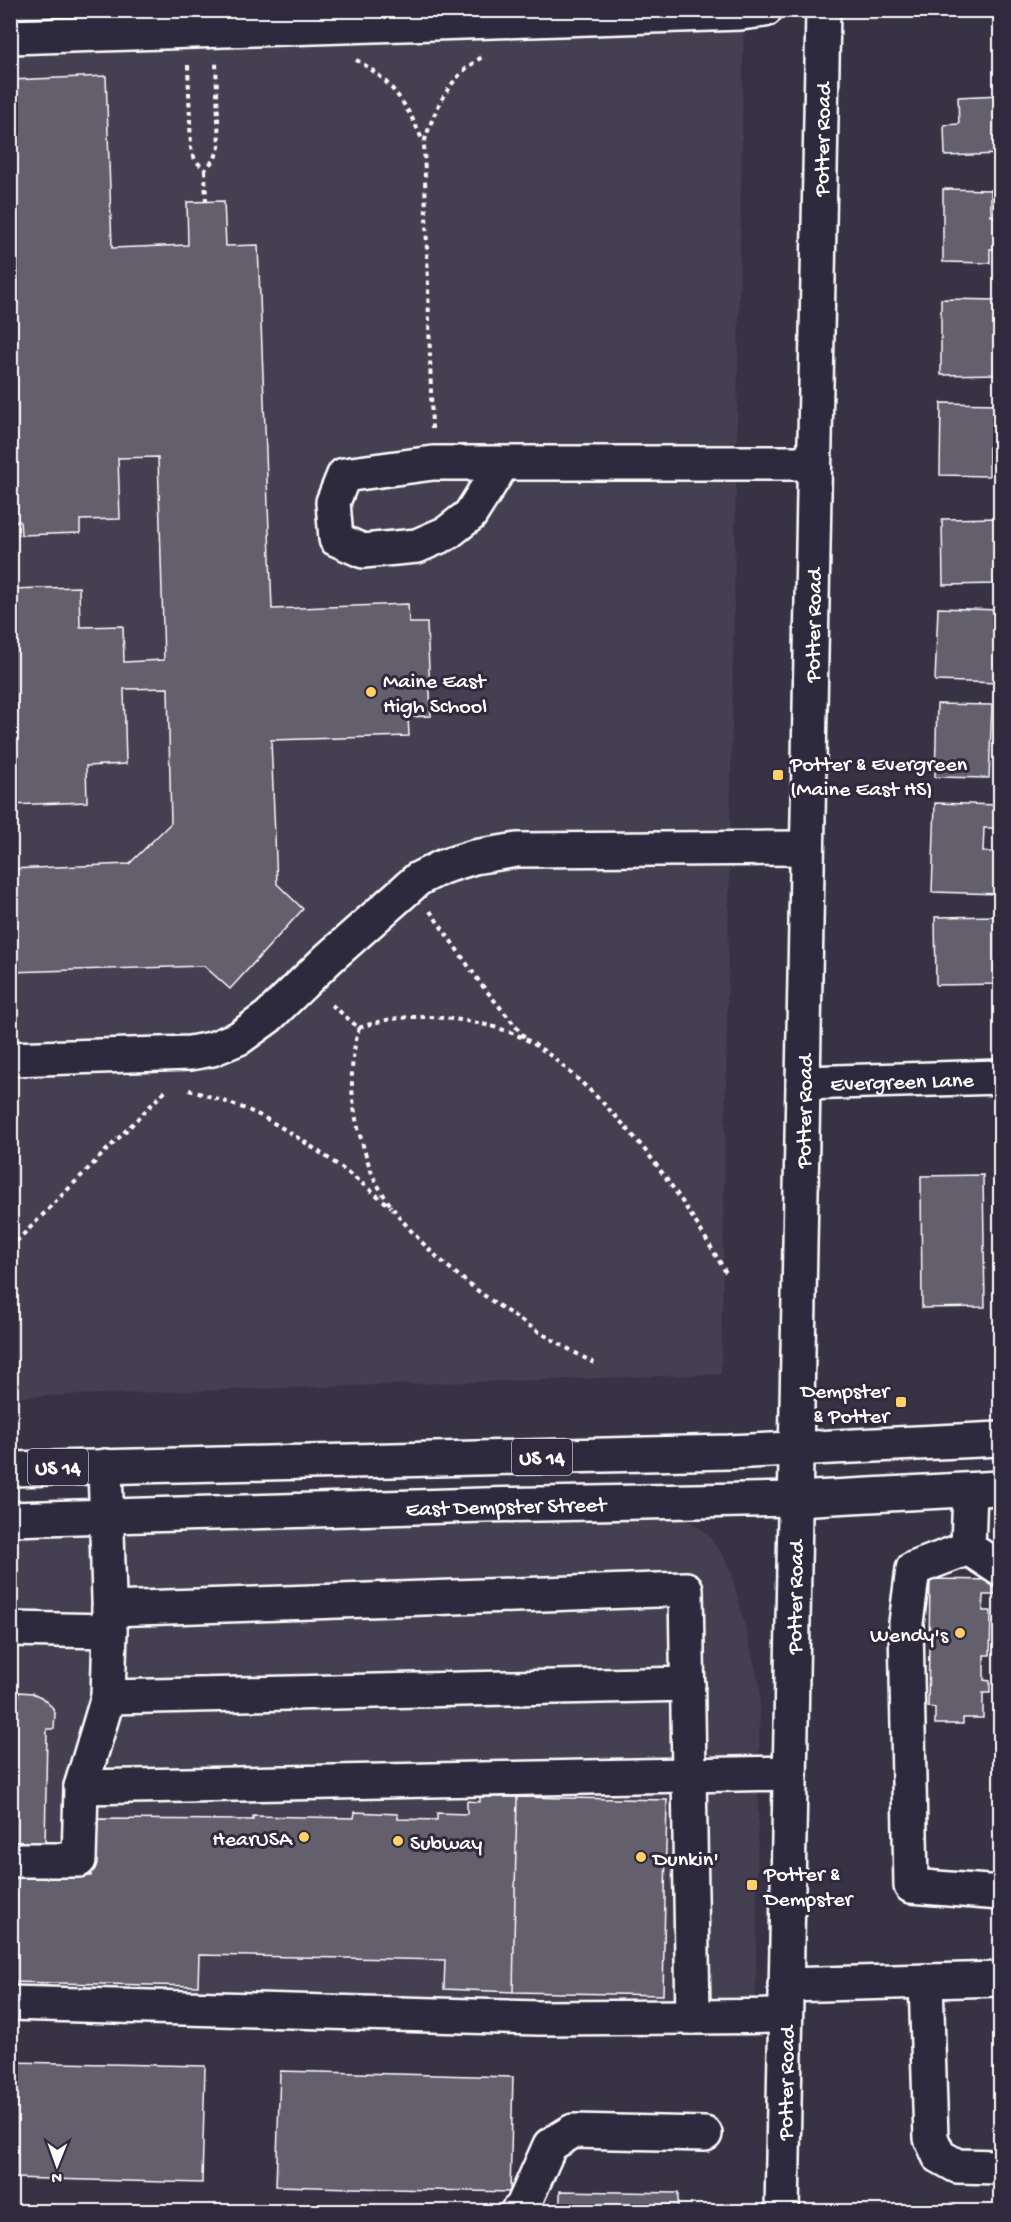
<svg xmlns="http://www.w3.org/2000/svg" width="1011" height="2222" font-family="'Gochi Hand',sans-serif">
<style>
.built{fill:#444051}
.building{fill:#635f6d;stroke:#fff;stroke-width:1.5}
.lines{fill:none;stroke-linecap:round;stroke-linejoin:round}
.minor-casing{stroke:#fff;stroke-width:38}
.major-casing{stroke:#fff;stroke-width:38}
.path{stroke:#fff;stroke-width:4;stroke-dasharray:4.5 4.5;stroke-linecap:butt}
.minor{stroke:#2f2a3d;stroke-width:33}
.major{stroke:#2f2a3d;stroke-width:33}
.poi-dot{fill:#ffd166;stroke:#2f2a3d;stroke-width:2}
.labels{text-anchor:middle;stroke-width:6;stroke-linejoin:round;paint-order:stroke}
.shield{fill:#2f2a3d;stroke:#c1bfc5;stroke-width:1.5}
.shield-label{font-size:21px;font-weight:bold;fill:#fff}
.street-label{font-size:22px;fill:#fff;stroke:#2f2a3d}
.poi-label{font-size:22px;fill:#fff;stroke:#2f2a3d;text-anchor:start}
</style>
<rect width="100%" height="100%" fill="#373345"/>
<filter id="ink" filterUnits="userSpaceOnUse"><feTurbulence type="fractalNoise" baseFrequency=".0167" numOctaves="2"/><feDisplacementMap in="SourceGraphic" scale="12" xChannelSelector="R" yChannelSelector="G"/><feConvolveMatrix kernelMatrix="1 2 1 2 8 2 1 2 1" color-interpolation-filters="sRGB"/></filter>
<g filter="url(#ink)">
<!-- built -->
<path class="built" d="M10 11H744L721 1374 11 1397Z
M655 1517 679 1518 693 1523 707 1534 724 1557 732 1575 760 1687 755 2037 11 2021 10 1537Z"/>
<!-- building -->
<path class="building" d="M106 76 112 248 188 245 187 202 224 201 226 246 258 245 272 609 408 604 409 623H427L431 716 408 717 409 736 271 740 277 884 303 909 230 989 204 966 10 972V869L129 864 171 823 168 688 124 689 126 764 86 766 87 802 10 805V589L79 587 80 627 123 626 124 662 164 660 158 457 118 458 120 519 80 520V533L21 535 20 521 10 522V80Z
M1000 95V154L945 156 944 125 959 124 958 97Z
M943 189 991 190V216H1000V249H990V263L943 262Z
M941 299 1000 300V374L941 375Z
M941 403 1000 404V447H989V476L940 475Z
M1000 518V584L943 585 942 519Z
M938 608 1000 610V683L935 681Z
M937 704 992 705 989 778 935 777Z
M935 803 999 805 998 828H984L983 852H1000V894L932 892Z
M1000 916V984L936 985 935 917Z
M983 1175 985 1307 922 1308 921 1176Z
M930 1579 995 1580V1595H983V1611H991L990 1655H984V1680L990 1681V1693H983V1718H963V1724H935V1708L928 1707Z
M19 1692 32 1693 41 1697 52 1707 55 1713 54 1729H47L45 1848 10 1847V1698H19Z
M480 1797H517L513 1992 444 1989 445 1960 199 1955 198 1986 10 1982V1874L91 1876 92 1819 253 1820V1816L354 1818 355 1812 398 1814V1819L437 1820V1813L467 1814V1801L480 1802Z
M517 1797 667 1800 663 1995 513 1992Z
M10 2062 205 2066 202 2183 10 2178Z
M280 2071 513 2077 510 2192 276 2186Z
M560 2191 678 2193V2212H560Z"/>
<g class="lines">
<defs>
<g id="minor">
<path d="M10 37 741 13 765 10"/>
<path d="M503 463 470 515 447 533 417 546 363 551 336 539 333 502 344 475 433 463H814"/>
<path d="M10 1059 190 1053 212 1049 239 1038 268 1017 329 958 418 879 442 867 474 857 517 850 807 848"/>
<path id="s1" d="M803 1083 1000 1077"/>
<path d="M968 1548 913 1569 906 1623 911 1886 1000 1893"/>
<path d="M968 1548 970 1490"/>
<path d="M968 1548 1000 1569"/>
<path d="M109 1609 686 1589 693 2017 785 2016"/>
<path d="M10 1629 110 1631"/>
<path d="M108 1697 688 1684"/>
<path d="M81 1787 788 1773"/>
<path d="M10 1860H79L81 1787 108 1697 110 1631 105 1466"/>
<path d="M926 1981 931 2138 939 2156 957 2166 1000 2167"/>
<path d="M785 1985 1000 1979"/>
<path d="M10 2003 539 2018 693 2017"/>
<path d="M517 2212 522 2208 550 2145 573 2131 705 2134"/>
<path id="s2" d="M782 2212 823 10"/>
</g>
<g id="major">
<path d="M10 1469 729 1452 1000 1439"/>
<path id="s3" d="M10 1519 483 1505 795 1499 1000 1488"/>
</g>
</defs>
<!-- minor casing -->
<use href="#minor" class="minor-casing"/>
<!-- major casing -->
<use href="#major" class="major-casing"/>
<!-- path -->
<path class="path" d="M356 60C390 78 409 107 423 142
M188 65 191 148 195 160 205 170 215 158 219 147 216 63
M205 170 206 202
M432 429 424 143C435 108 450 75 484 56
M430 911 481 984 526 1039
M332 1005 359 1028
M359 1028C390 1016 420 1015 453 1019 477 1022 505 1028 527 1040 547 1051 564 1067 581 1082 646 1141 684 1201 728 1276
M359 1028C349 1063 350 1096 359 1132 364 1148 368 1165 375 1180 417 1259 517 1322 594 1363
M189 1090C214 1098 240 1105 263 1117 307 1141 353 1175 391 1207
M10 1248 167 1089"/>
<!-- minor -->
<use href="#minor" class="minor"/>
<!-- major -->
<use href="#major" class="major"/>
</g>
</g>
<!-- markers -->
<g class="poi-dot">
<circle cx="371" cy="692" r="6"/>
<rect x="772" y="769" width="12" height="12" rx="3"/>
<rect x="895" y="1396" width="12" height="12" rx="3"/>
<circle cx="960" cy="1633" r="6"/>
<circle cx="304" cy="1837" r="6"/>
<circle cx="398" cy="1841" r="6"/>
<circle cx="641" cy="1857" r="6"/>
<rect x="746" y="1879" width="12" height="12" rx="3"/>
</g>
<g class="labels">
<!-- shield labels -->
<g class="shield">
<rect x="512" y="1439" width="60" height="36" rx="4.5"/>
<rect x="28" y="1449" width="60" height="36" rx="4.5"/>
</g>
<g class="shield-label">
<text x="542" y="1464">US 14</text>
<text x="58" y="1474">US 14</text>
</g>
<!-- street labels -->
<g class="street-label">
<text dy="8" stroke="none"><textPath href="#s2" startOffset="2073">Potter Road</textPath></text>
<text dy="8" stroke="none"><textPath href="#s2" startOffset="1587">Potter Road</textPath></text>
<text dy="8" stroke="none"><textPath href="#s1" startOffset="99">Evergreen Lane</textPath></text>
<text dy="8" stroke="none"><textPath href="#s2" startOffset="1101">Potter Road</textPath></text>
<text dy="8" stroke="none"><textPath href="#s3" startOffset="496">East Dempster Street</textPath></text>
<text dy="8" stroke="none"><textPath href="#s2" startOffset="615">Potter Road</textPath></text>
<text dy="8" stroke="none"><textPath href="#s2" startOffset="129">Potter Road</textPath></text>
</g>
<!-- poi labels -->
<g class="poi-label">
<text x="383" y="687">Maine East<tspan x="383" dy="25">High School</tspan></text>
<text x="790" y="770">Potter &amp; Evergreen<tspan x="790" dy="25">(Maine East HS)</tspan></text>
<text x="889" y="1397" text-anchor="end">Dempster<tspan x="889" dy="25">&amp; Potter</tspan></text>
<text x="948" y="1641" text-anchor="end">Wendy's</text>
<text x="292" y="1845" text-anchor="end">HearUSA</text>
<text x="410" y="1849">Subway</text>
<text x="653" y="1865">Dunkin'</text>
<text x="764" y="1880">Potter &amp;<tspan x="764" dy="25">Dempster</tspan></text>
</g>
</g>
<!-- margin -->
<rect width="1011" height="2222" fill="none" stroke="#2f2a3d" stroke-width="36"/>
<rect x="18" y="18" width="975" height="2186" fill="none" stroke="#fff" stroke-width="2" filter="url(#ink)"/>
<!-- north arrow -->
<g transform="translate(57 2165) rotate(181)" stroke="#2f2a3d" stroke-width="4.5" paint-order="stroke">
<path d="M0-4.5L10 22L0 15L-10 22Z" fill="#ffffff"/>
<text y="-9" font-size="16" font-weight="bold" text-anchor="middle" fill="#ffffff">N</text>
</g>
</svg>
